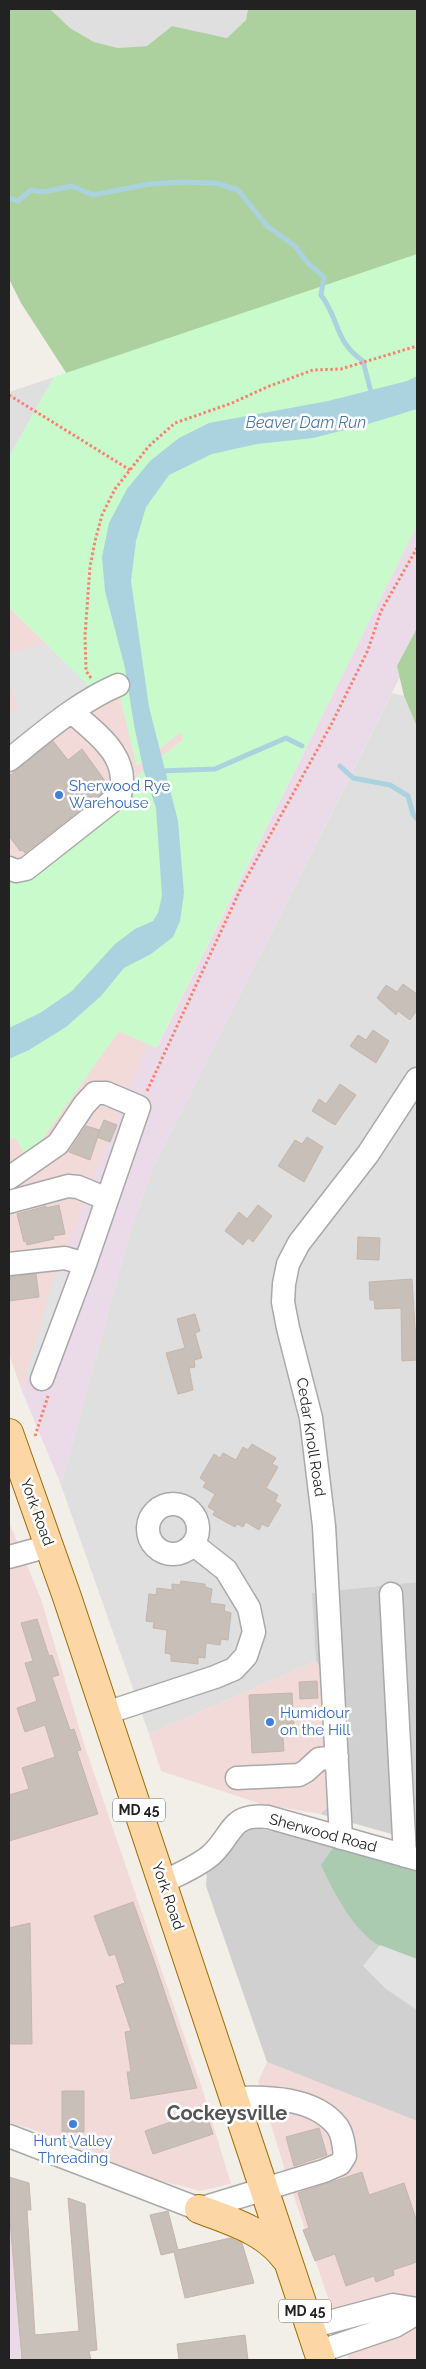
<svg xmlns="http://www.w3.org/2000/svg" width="426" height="2369" font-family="Raleway,sans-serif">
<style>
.residential{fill:#e0dfdf}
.commercial{fill:#f2dad9}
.industrial{fill:#ebdbe8}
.religious{fill:#d0d0d0}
.forest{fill:#add19e}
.cemetery{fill:#aacbaf}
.park{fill:#c8facc}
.parking{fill:#e2e2e2}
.water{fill:#aad3df}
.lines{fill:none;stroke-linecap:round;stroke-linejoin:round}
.stream{stroke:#aad3df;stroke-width:5}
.building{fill:#c7bfb8;stroke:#c4b6ab}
.minor-casing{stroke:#a9a9a9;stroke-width:25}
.major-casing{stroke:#a06b00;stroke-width:30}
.path{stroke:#fa8072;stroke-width:3;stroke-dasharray:2.5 2.5;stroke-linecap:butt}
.minor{stroke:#fff;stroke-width:22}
.major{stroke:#fcd6a4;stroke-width:28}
.shop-dot{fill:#3f7fe0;stroke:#fff;stroke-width:2}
.labels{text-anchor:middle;stroke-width:5;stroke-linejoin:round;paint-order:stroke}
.shield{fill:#fff;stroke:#646464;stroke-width:1}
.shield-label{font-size:14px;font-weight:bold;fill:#222}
.shop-label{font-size:15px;fill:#366cbe;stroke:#fff;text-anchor:start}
.street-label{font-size:15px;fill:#222;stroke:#fff}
.water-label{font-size:16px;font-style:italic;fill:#4a7aab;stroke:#fff}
.district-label{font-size:20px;font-weight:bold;fill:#555;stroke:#fff}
</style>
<rect width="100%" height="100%" fill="#f2efe9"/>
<!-- residential -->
<path class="residential" d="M50 9H248L246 20 227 38 172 26 147 46 118 48 94 42 70 28Z
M54 377 9 457V392Z
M392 693 404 696 417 727V1582L313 1593 316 1661 149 1734 61 1485 131 1228 154 1165Z"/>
<!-- commercial -->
<path class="commercial" d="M9 607 94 691 118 687 137 766 181 731 183 737V740L9 876Z
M119 1030 148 1044 62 1265 22 1391 9 1354V1140L15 1137 28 1159Z
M9 1522 41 1599 84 1744 201 2085 231 2184 200 2191 154 2179 29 2128 9 2123Z
M316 1661 326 1676 329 1806 320 1814 261 1804 161 1771 149 1734Z
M267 2062 417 2121V2360H349L284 2167 258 2082Z"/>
<!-- industrial -->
<path class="industrial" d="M417 525V643L154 1165 131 1228 61 1485 22 1391 62 1265 90 1186 148 1044 157 1047Z
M9 2168 21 2360H9Z"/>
<!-- religious -->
<path class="religious" d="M417 1582V1841L320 1814 329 1806 326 1676 316 1661 312 1593Z
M255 1828 282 1833 417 1869V2121L267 2062 206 1886 207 1871 242 1832Z"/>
<!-- forest -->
<path class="forest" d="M9 9H50L70 28 94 42 118 48 147 46 172 26 227 38 246 20 248 9H417V376L72 382 21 303 9 279Z
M417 628V727L404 696 397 666Z"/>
<!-- cemetery -->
<path class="cemetery" d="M333 1848 417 1869V1959C405 1955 391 1952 380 1946 354 1932 333 1891 321 1865Z"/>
<!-- park -->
<path class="park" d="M417 254V525L156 1048 119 1031 28 1159 15 1137 9 1140V876L183 740 181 732 137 766 118 688 94 691 9 607V457L54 377Z"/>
<!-- parking -->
<path class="parking" d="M45 643 94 691 9 751V712L18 708 9 682V654Z
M56 1271 82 1282 47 1384 25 1377Z
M380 1945 417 1959V2010L386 1989 363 1966Z"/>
<!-- water -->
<path class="water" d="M417 376V409L368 424 313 438 257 444 212 454 169 475 146 507 136 541 131 581 149 707 178 821 184 893 180 921 173 937 151 954 124 968 101 996 66 1027 29 1050 9 1059V1028L40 1013 72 991 115 944 135 929 153 921 158 913 162 896 156 808 144 772 134 725 125 668 105 591 102 557 109 523 127 489 150 461 179 438 209 423 328 401 407 381Z"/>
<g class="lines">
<!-- stream -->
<path class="stream" d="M9 198 18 201 31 190 43 192 72 186 93 195 150 184 180 182 216 183 238 190 267 226 295 246 307 262 324 277 321 295C340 320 334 341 363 361L372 396
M340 766 353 778 390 785 408 796 413 814 417 819
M160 771 215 769 286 738 302 746"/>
</g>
<!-- building -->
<path class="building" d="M53 741 68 760 82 749 108 785V788L25 853 22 850 20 851 9 836V776Z
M403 984 417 994V1010L410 1020 398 1011 396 1015 377 998 386 985 397 992Z
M373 1030 389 1041 376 1063 350 1046 358 1035 366 1040Z
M340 1084 356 1095 335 1125 312 1111 319 1099 326 1104Z
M104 1120 117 1125 110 1142 97 1137Z
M86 1126 100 1130 90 1160 69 1152Z
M307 1137 323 1147 304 1182 278 1166 295 1140 302 1144Z
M59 1205 65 1234 53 1236 54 1239 27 1245 26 1241 24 1242 17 1214 46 1206V1208Z
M258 1205 272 1216 253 1242 248 1238 243 1245 225 1231 239 1212 247 1219Z
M358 1237 380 1238 379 1260 357 1259Z
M36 1274 39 1297 9 1301V1277Z
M412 1279 415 1329H417V1360L402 1361 401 1308 375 1309 374 1300H370L369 1282Z
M195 1314 200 1331 195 1333 202 1358 194 1360 195 1367 189 1368 193 1390 178 1394 166 1353 185 1348 177 1319Z
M252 1444 276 1458 272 1464 278 1467 266 1488 278 1495 275 1501 281 1505 268 1527 262 1524 259 1530 246 1522 243 1527 237 1524 235 1527 213 1515 215 1511 208 1507 215 1494 203 1487 206 1482 200 1478 214 1454 220 1458 223 1453 236 1460 243 1447 248 1450Z
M181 1581 205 1584V1587L212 1589 210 1603 225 1605 224 1611 231 1613 228 1640 221 1639 220 1645 206 1643 205 1658 198 1657V1664L171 1661V1654L165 1653 167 1630 153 1628 154 1622 146 1621 149 1594 156 1595 157 1588 172 1590V1584L180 1585Z
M37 1619 49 1656 52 1655 59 1675 52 1677 70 1730 74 1729 81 1750 77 1751 98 1814 9 1841V1795L29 1789 22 1768 55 1757 45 1725 25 1732 17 1708 37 1701 25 1663 33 1661 21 1623Z
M317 1681 318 1698 300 1699 299 1682Z
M292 1693 294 1729H287V1737L283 1738 284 1751 252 1753 249 1695Z
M133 1902 153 1958 197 2088 131 2099 127 2072H131L125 2032 131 2031 116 1986 125 1983 115 1954 109 1956 94 1916Z
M30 1923 32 2044H9V1928Z
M62 2091H84V2132H62Z
M205 2110 213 2134 153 2154 145 2131Z
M319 2128 327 2155 294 2166 286 2137Z
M362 2172 369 2195 404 2183 417 2222V2262L393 2270 394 2275 376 2282 374 2276 346 2286 335 2254 315 2261 303 2230 309 2228 298 2193Z
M9 2177 29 2183 31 2210H27L35 2335 79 2331 68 2198 85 2204 97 2350 89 2351 91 2360H22L9 2209Z
M168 2211 178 2250 230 2238 242 2243 254 2283 185 2298 174 2252 161 2255 150 2215Z
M245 2335 248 2360H179L177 2344Z"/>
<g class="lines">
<defs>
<path id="minor" d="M9 760C43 733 78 702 118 685
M9 868 16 871 26 869 120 795C131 757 97 734 72 712
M9 1178 58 1144 84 1105 95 1093H106L139 1107 85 1264 42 1379
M9 1202 68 1186 78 1187 107 1199
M9 1264 65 1258 85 1264
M148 1529a25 25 0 1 1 50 0a25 25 0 1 1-50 0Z
M9 1557 49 1546
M391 1594 405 1856
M106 1713 215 1677 234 1669 246 1656 254 1632 249 1608 226 1570 193 1544
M237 1778 299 1775 306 1771 319 1759 337 1757
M341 1838 324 1526 311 1418 288 1328 283 1302 284 1284 288 1264 299 1243 368 1154 417 1079
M163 1882C179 1874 197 1867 211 1855 234 1834 229 1813 268 1817L417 1859
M9 2136 199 2209 324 2171 340 2164 345 2156C344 2147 343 2134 337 2126 314 2097 268 2097 235 2098
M310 2327 393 2305 417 2309
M318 2352 395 2326 417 2313"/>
<path id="major" d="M9 1433 67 1597 321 2360
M199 2209C230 2221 264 2230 285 2258"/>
</defs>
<!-- minor casing -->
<use href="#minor" class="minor-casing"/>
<!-- major casing -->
<use href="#major" class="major-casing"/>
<!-- path -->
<path class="path" d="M9 395 130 470
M91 678 86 671 85 635 90 567 95 541 102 515 115 489 149 446 175 423 232 403 267 387 313 370 341 369 417 346
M147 1091 242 886 332 723 368 650 381 611 417 548
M35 1436 48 1396"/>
<!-- minor -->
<use href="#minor" class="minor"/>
<!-- major -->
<use href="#major" class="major"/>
</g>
<!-- markers -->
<g class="shop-dot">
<circle cx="59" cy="795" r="5"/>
<circle cx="270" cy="1722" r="5"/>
<circle cx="73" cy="2124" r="5"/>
</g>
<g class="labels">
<!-- shield labels -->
<g class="shield">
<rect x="113" y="1798.5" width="52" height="23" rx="4"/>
<rect x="279" y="2299.5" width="52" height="23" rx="4"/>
</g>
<g class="shield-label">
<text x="139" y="1815">MD 45</text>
<text x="305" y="2316">MD 45</text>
</g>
<!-- shop labels -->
<g class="shop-label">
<text x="69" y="791">Sherwood Rye<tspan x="69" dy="17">Warehouse</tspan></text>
<text x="280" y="1718">Humidour<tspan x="280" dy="17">on the Hill</tspan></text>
<text x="73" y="2146" text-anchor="middle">Hunt Valley<tspan x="73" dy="17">Threading</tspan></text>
</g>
<!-- street labels -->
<g class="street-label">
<text transform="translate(311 1437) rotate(81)" y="5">Cedar Knoll Road</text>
<text transform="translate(37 1512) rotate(70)" y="5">York Road</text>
<text transform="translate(323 1833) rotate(15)" y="5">Sherwood Road</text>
<text transform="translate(168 1896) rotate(71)" y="5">York Road</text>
</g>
<!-- water labels -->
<g class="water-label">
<text x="306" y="428">Beaver Dam Run</text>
</g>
<!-- district labels -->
<g class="district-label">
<text x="227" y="2120">Cockeysville</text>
</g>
</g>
<!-- border -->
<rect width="426" height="2369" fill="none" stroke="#222222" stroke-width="20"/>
</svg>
